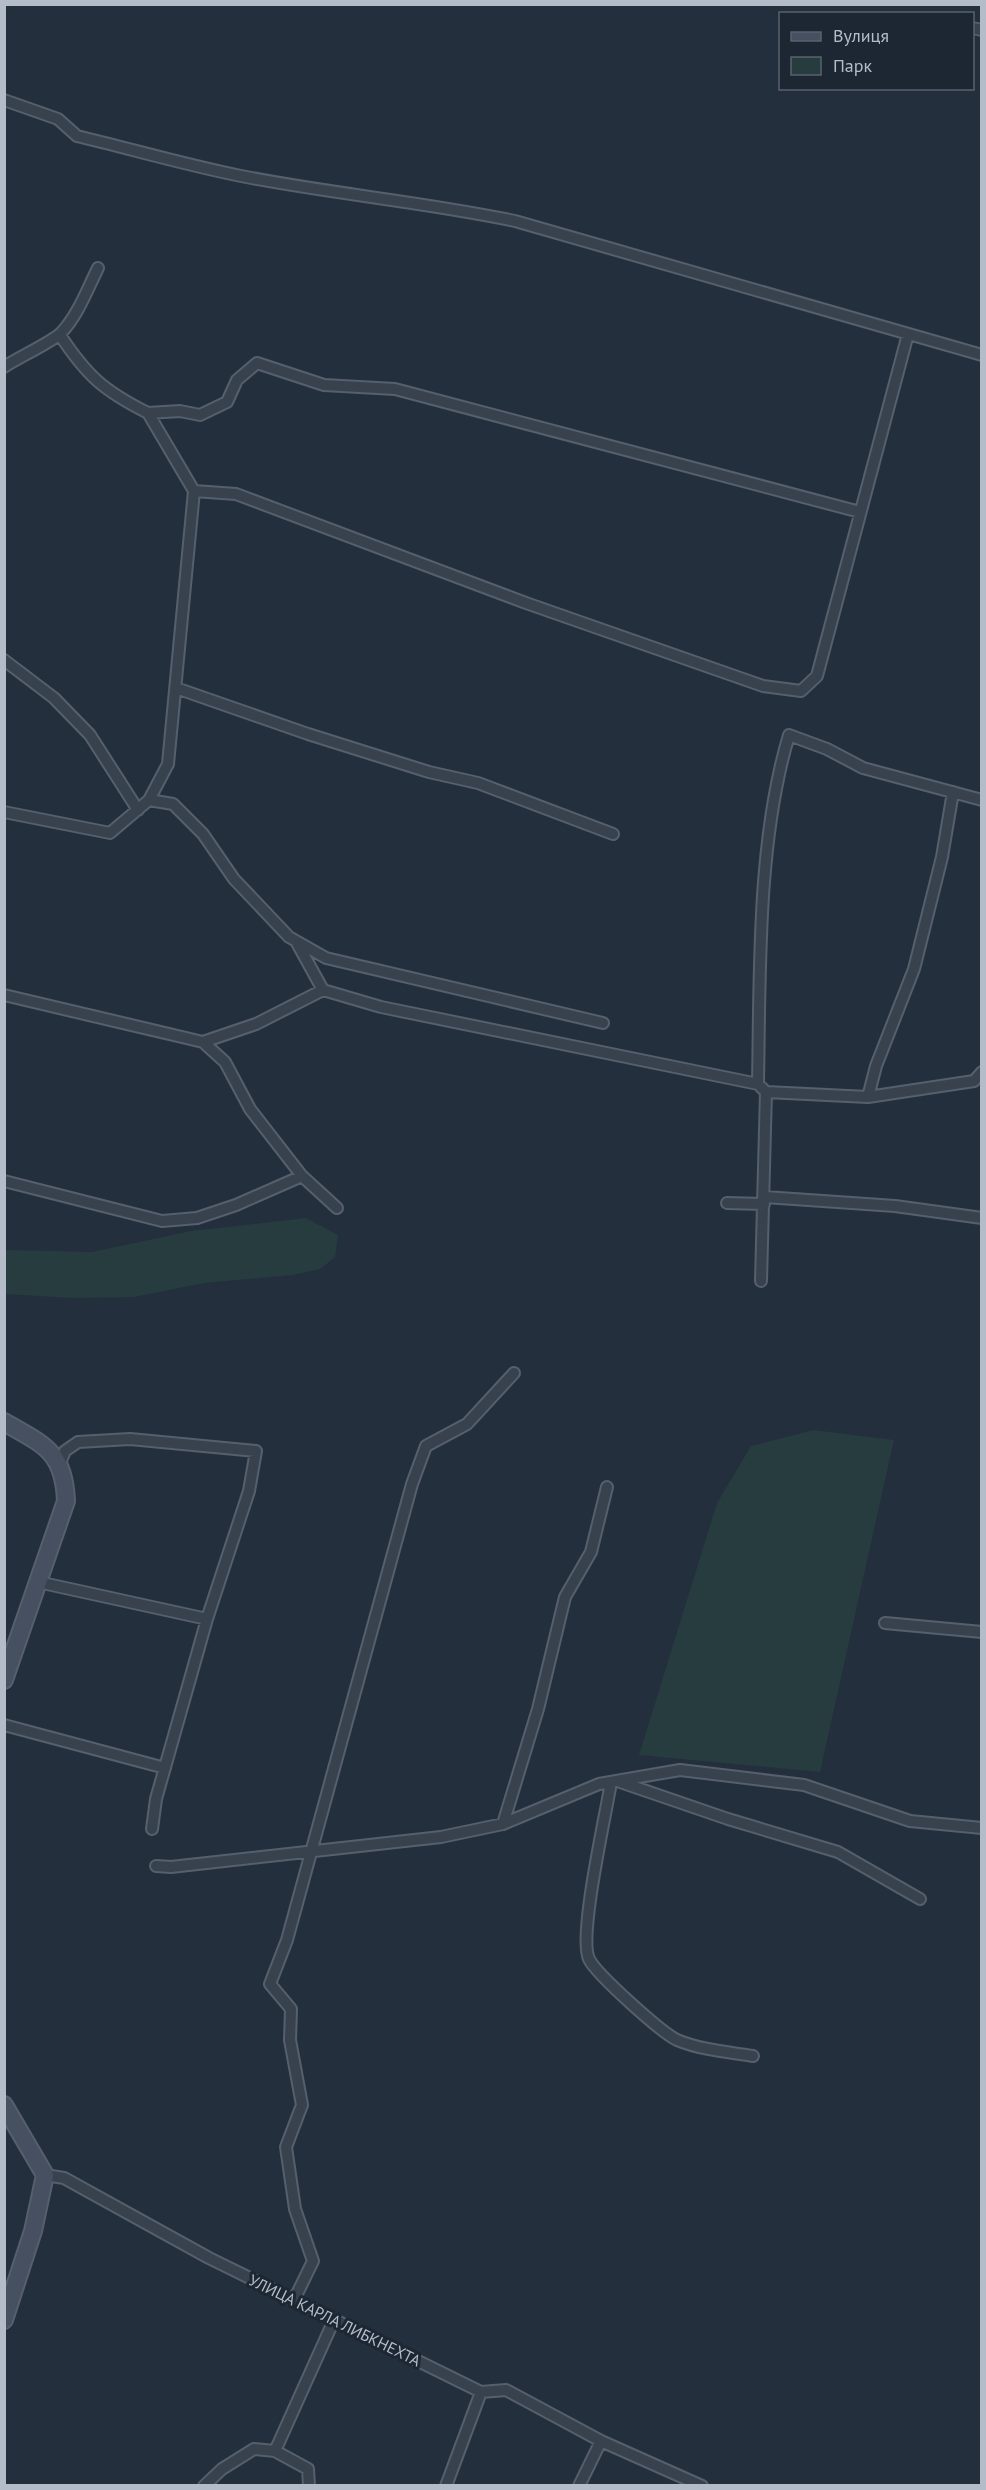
<svg xmlns="http://www.w3.org/2000/svg" width="986" height="2490" font-family="'PT Sans',sans-serif">
<style>
.green{fill:#263c3f}
.lines{fill:none;stroke-linecap:round;stroke-linejoin:round}
.street-casing{stroke:#565f6c;stroke-width:14}
.secondary-casing{stroke:#565f6c;stroke-width:20}
.street{stroke:#38414e;stroke-width:10}
.secondary{stroke:#465061;stroke-width:16}
.labels{text-anchor:middle;stroke-width:6;stroke-linejoin:round;paint-order:stroke}
.street-label{font-size:16px;fill:#b4bcc9;stroke:#1d2633}
</style>
<rect width="100%" height="100%" fill="#242f3e"/>
<!-- green -->
<path class="green" d="M306 1218 338 1235 335 1257 320 1269 293 1275 204 1283 134 1297 73 1298 5 1294V1250L92 1252 191 1231Z
M813 1430 894 1440 820 1772 639 1755 717 1503 751 1446Z"/>
<g class="lines">
<defs>
<path id="street" d="M972 28 982 30
M4 100 58 119 77 136C131 149 186 165 241 176 332 194 425 202 515 221L982 355
M60 335C87 376 104 391 148 413
M4 367C19 357 52 342 61 333 78 315 87 290 98 268
M860 512 395 389 324 385 257 363 237 380 227 402 200 415 180 411 148 413 194 491 236 494 526 603 763 686 801 691 817 676 908 334
M4 660 54 698 90 735 138 810
M176 688 308 734 429 772 478 783 613 834
M149 800 168 764 194 491
M4 812 110 833 149 800 173 804 203 834 234 879 289 937 326 958 603 1023
M296 941 323 990 381 1007 758 1084 766 1092 868 1097 974 1081 982 1072
M4 995 203 1042 256 1024 323 990
M203 1042 225 1062 250 1109 302 1176 337 1208
M758 1084C760 973 757 841 789 735L827 749 863 768 982 800
M868 1097 876 1066 914 969 942 857 953 792
M4 1181 162 1221 197 1218 236 1205 302 1176
M765 1197 895 1206 982 1218
M727 1203 764 1204
M761 1281 766 1092
M60 1463 65 1451 78 1442 130 1439 256 1451 249 1491 207 1619 156 1799 152 1829
M38 1582 207 1619
M885 1623 982 1632
M4 1725 165 1768
M611 1782C606 1814 578 1936 589 1959 596 1974 662 2033 677 2040 701 2050 728 2052 753 2056
M620 1782 728 1819 838 1852 920 1899
M503 1824 538 1709 565 1597 591 1552 607 1487
M156 1866 171 1867 441 1837 503 1824 599 1784 680 1770 804 1785 910 1821 982 1828
M45 2175 64 2178 209 2258 481 2392 506 2390 601 2441 702 2486
M294 2300 313 2261 295 2209 286 2147 302 2105 290 2040 291 2009 270 1984 287 1940 412 1484 426 1446 467 1424 514 1373
M204 2486 222 2469 254 2449 275 2451
M309 2486 308 2469 275 2451 334 2320
M446 2486 481 2392
M579 2486 601 2441"/>
<path id="secondary" d="M4 1422C44 1445 64 1451 66 1501L4 1680
M4 2105 45 2175 33 2231 4 2320"/>
</defs>
<!-- street casing -->
<use href="#street" class="street-casing"/>
<!-- secondary casing -->
<use href="#secondary" class="secondary-casing"/>
<!-- street -->
<use href="#street" class="street"/>
<!-- secondary -->
<use href="#secondary" class="secondary"/>
</g>
<g class="labels">
<!-- street labels -->
<g class="street-label">
<text transform="translate(335 2320) rotate(26)" y="6">УЛИЦА КАРЛА ЛИБКНЕХТА</text>
</g>
</g>
<!-- border -->
<rect width="986" height="2490" fill="none" stroke="#b4bcc9" stroke-width="12"/>
<!-- legend -->
<rect x="779" y="12" width="195" height="78" fill="#1d2633" stroke="#59626f" stroke-width="1.5"/>
<rect x="791" y="32" width="30" height="9" fill="#465061" stroke="#59626f" stroke-width="1.5"/>
<text x="833" y="42" font-size="18" fill="#b4bcc9">Вулиця</text>
<rect x="791" y="57" width="30" height="18" fill="#263c3f" stroke="#59626f" stroke-width="1.5"/>
<text x="833" y="72" font-size="18" fill="#b4bcc9">Парк</text>
</svg>
